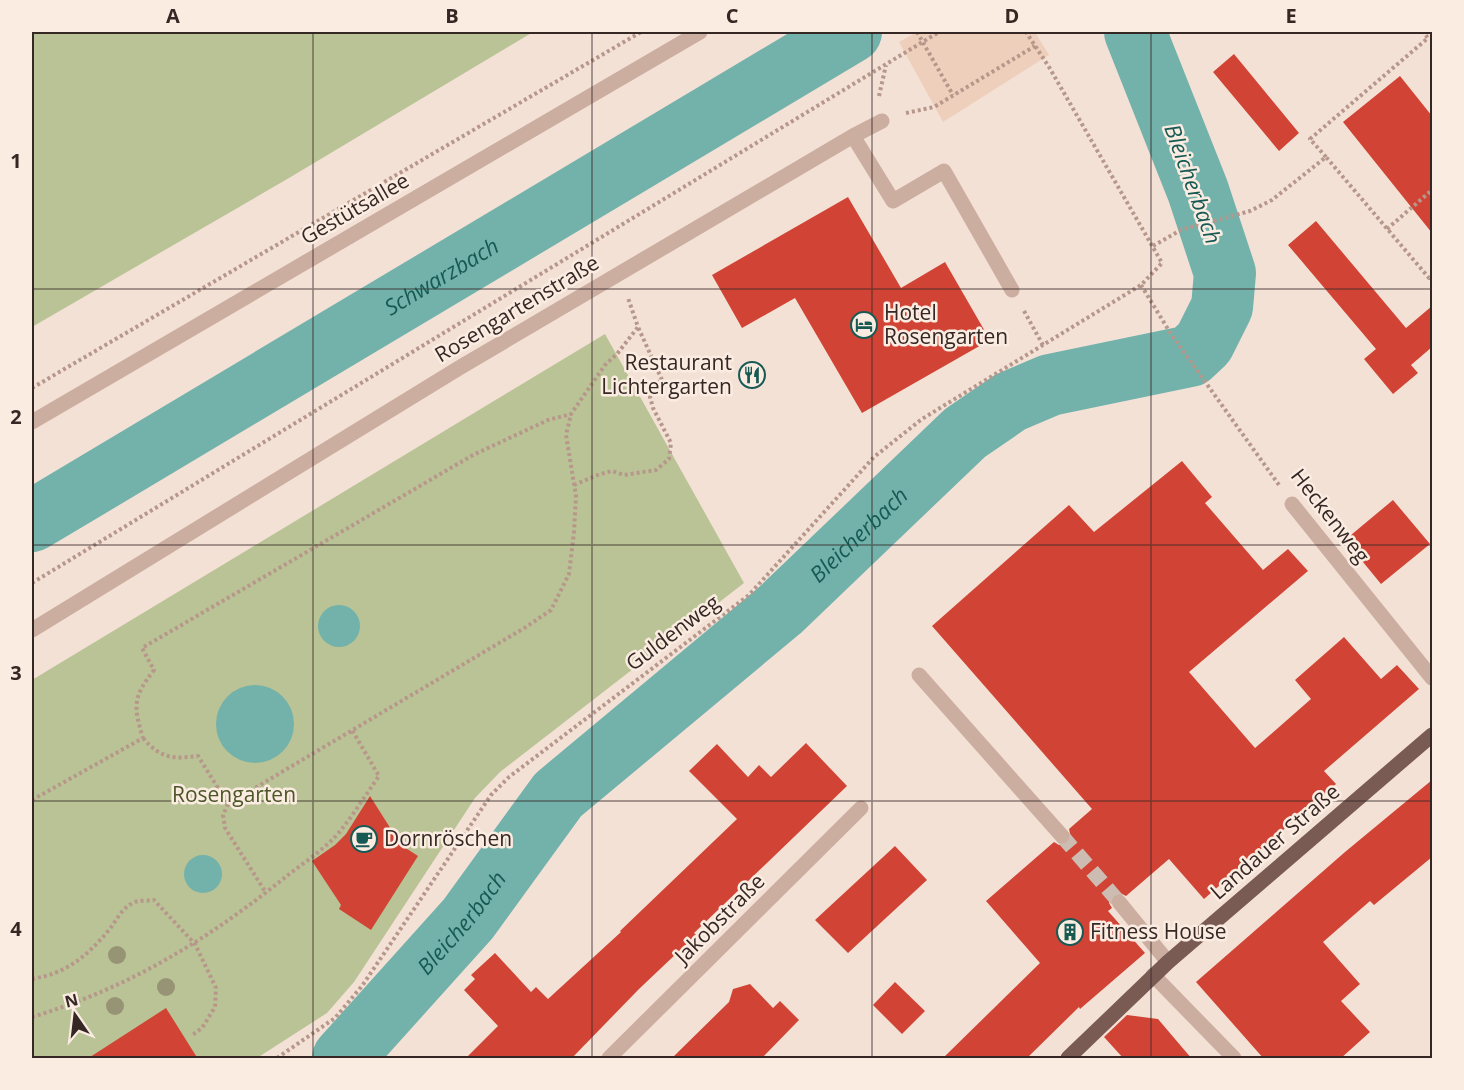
<svg xmlns="http://www.w3.org/2000/svg" width="1464" height="1090" font-family="'Open Sans',sans-serif">
<style>
.green{fill:#bac395}
.plaza{fill:#edcfbb}
.water{fill:#72b2ab}
.lines{fill:none;stroke-linecap:round;stroke-linejoin:round}
.river{stroke:#72b2ab;stroke-width:62}
.building{fill:#d14435}
.minor-tunnel{stroke:#cdbcb2;stroke-width:15;stroke-dasharray:15 8;stroke-linecap:butt}
.path{stroke:#b7978b;stroke-width:4;stroke-dasharray:3 3;stroke-linecap:butt}
.minor{stroke:#ccaea1;stroke-width:15}
.major{stroke:#795b54;stroke-width:15}
.tree{fill:#979475}
.grid{fill:none;stroke:#352724;stroke-width:1.5;stroke-opacity:0.55}
.labels{text-anchor:middle;stroke-width:5;stroke-linejoin:round;paint-order:stroke}
.street-label{font-size:21px;fill:#352724;stroke:#fbece2}
.poi-label{font-size:21px;fill:#352724;stroke:#fbece2;text-anchor:start}
.park-label{font-size:21px;fill:#4b5526;stroke:#fbece2}
.water-label{font-size:22px;font-style:italic;fill:#175a54;stroke:#fbece2}
.neatline{fill:none;stroke:#352724;stroke-width:2}
.grid-label{font-size:20px;text-anchor:middle;font-weight:bold;fill:#352724}
</style>
<rect width="100%" height="100%" fill="#f3e1d6"/>
<!-- green -->
<path class="green" d="M32 32H533L289 178 32 327Z
M605 334 744 583 500 772 475 798 354 982 327 1013 257 1058H32V680Z"/>
<!-- plaza -->
<path class="plaza" d="M917 32H1035L1049 55 943 122 899 42Z"/>
<!-- water -->
<path class="water" d="M318 626a21 21 0 1 1 42 0a21 21 0 1 1-42 0Z
M216 724a39 39 0 1 1 78 0a39 39 0 1 1-78 0Z
M184 874a19 19 0 1 1 38 0a19 19 0 1 1-38 0Z"/>
<g class="lines">
<!-- river -->
<g class="river">
<path id="s1" d="M32 521 851 32"/>
<path id="s2" d="M343 1058 468 919 558 795 780 610 965 433 1010 402 1050 385 1190 356 1204 343 1222 307 1225 273 1198 191 1135 32"/>
</g>
</g>
<!-- building -->
<path class="building" d="M1234 54 1299 133 1279 151 1213 72Z
M1400 76 1432 116V233L1343 122Z
M848 197 901 288 945 262 990 340 862 413 795 298 742 328 712 275Z
M1316 221 1406 328 1432 306V347L1411 365 1418 373 1393 394 1364 359 1376 349 1288 245Z
M1182 461 1212 497 1205 503 1263 570 1288 549 1308 571 1189 672 1255 748 1311 699 1295 680 1344 637 1381 679 1397 665 1419 689 1324 771 1336 784 1204 899 1169 859 1126 896 1118 892 1112 895 1109 903 1112 908 1108 911 1145 953 1080 1009 1079 1007 1026 1059H942L1040 963 986 901 1054 842 1059 845 1068 844 1071 838 1069 829 1092 809 932 626 1069 505 1094 532Z
M1393 500 1430 544 1381 584 1345 540Z
M806 743 847 786 694 933 696 935 639 989 571 1059H465L498 1026 464 990 475 979 471 975 495 953 531 992 536 987 548 999 621 932 620 931 737 819 689 771 717 744 748 777 759 765 771 777Z
M1432 780V857L1374 905 1370 901 1323 942 1360 984 1341 1001 1370 1032 1340 1059H1264L1196 982 1345 852Z
M370 796 401 845 418 856 371 930 339 909 341 905 312 861 335 845 346 834Z
M895 846 927 880 848 953 815 920Z
M895 982 925 1011 902 1034 873 1005Z
M750 984 773 1008 780 1001 799 1020 761 1059H671L729 1002 733 989Z
M166 1008 198 1059H87Z
M1127 1015 1158 1019 1192 1059H1124L1104 1037Z"/>
<g class="lines">
<!-- minor-tunnel -->
<path class="minor-tunnel" d="M1062 836 1119 902"/>
<!-- path -->
<path class="path" d="M917 32 953 95
M879 96 886 65
M906 113 934 107 1035 46
M1326 157 1310 139 1428 38 1423 32
M1387 229 1432 190
M1153 246 1181 230 1250 211 1272 200 1326 157 1429 278 1432 277
M1141 285 1171 334 1279 485
M1024 311 1044 347
M32 388 641 32
M574 485 600 474 612 471 624 475 656 470 669 459 671 443 653 408 650 397 653 386 662 380 638 327
M32 583 939 32
M143 738C161 759 173 759 198 756L228 804 526 627 551 610 569 574 574 532 576 496 566 435 571 414
M32 800 143 738C133 706 133 697 154 670L142 648 473 455 548 420 571 414 605 365 617 354 638 327 628 298
M228 804 223 815 225 828 266 893
M32 979C67 973 86 957 109 930 117 920 122 907 135 902 140 900 148 901 154 900L195 944 216 988 215 1007 202 1028 191 1036
M32 1017C126 989 206 941 283 879 299 866 318 854 333 839 348 824 366 794 379 776L352 730
M277 1058 335 1018 362 986 491 795 509 777 749 595 874 457 922 419 1141 285 1162 263 1049 67 1026 32"/>
<!-- minor -->
<path class="minor" d="M853 136 893 201 944 171 1012 290
M32 422 700 32
M1292 504 1432 678
M32 630 459 368 853 136 882 121
M919 675 1062 836
M1119 902 1168 962
M1153 975 1234 1058
M609 1058 861 808"/>
<!-- major -->
<path class="major" d="M1068 1058 1168 962 1432 735"/>
</g>
<!-- trees -->
<g class="tree">
<circle cx="117" cy="955" r="9"/>
<circle cx="166" cy="987" r="9"/>
<circle cx="115" cy="1006" r="9"/>
</g>
<!-- grid -->
<path class="grid" d="M313 32V1058M592 32V1058M872 32V1058M1151 32V1058M32 289H1432M32 545H1432M32 801H1432"/>
<!-- icons -->
<defs>
<symbol id="hotel-ring" viewBox="-11 -11 22 22"><circle r="9.5" fill="#fbece2" stroke="#175a54" stroke-width="1.5"/><path d="M-6-4.5h1.5V1H6V5H4.5V3h-9V5H-6ZM-4 0a1.8 1.8 0 1 1 3.6 0ZM.5 0V-2.5h3Q6-2.5 6 0Z" fill="#175a54"/></symbol>
<symbol id="restaurant-ring" viewBox="-11 -11 22 22"><circle r="9.5" fill="#fbece2" stroke="#175a54" stroke-width="1.5"/><path d="M-5-6h1v4h1v-4h1v4h1v-4h1v5L-1.5 .5V6h-2V.5L-5-1ZM5-6V6H3V1.5H1.5Q1.5-4 5-6Z" fill="#175a54"/></symbol>
<symbol id="cafe-ring" viewBox="-11 -11 22 22"><circle r="9.5" fill="#fbece2" stroke="#175a54" stroke-width="1.5"/><path d="M-5.5-4.5H6V0H3Q3 3.5 0 3.5H-2.5Q-5.5 3.5-5.5 0ZM3-3.2v2h1.7v-2ZM-6 4.5H4V6H-6Z" fill="#175a54"/></symbol>
<symbol id="building-ring" viewBox="-11 -11 22 22"><circle r="9.5" fill="#fbece2" stroke="#175a54" stroke-width="1.5"/><path d="M-4-6H4V6H1V3H-1V6H-4ZM-2.5-4.3h1.7v1.8h-1.7ZM.8-4.3h1.7v1.8H.8ZM-2.5-1h1.7V.8h-1.7ZM.8-1h1.7V.8H.8Z" fill="#175a54"/></symbol>
</defs>
<g fill-rule="evenodd">
<use href="#hotel-ring" x="849" y="310" width="30" height="30"/>
<use href="#restaurant-ring" x="737" y="360" width="30" height="30"/>
<use href="#cafe-ring" x="349" y="824" width="30" height="30"/>
<use href="#building-ring" x="1055" y="917" width="30" height="30"/>
</g>
<g class="labels">
<!-- street labels -->
<g class="street-label">
<text transform="translate(355 209) rotate(-30)" y="7">Gestütsallee</text>
<text transform="translate(517 309) rotate(-31)" y="7">Rosengartenstraße</text>
<text transform="translate(1330 516) rotate(52)" y="7">Heckenweg</text>
<text transform="translate(673 633) rotate(-37)" y="7">Guldenweg</text>
<text transform="translate(1275 842) rotate(-41)" y="7">Landauer Straße</text>
<text transform="translate(720 919) rotate(-45)" y="7">Jakobstraße</text>
</g>
<!-- poi labels -->
<g class="poi-label">
<text x="884" y="320">Hotel<tspan x="884" dy="24">Rosengarten</tspan></text>
<text x="732" y="370" text-anchor="end">Restaurant<tspan x="732" dy="24">Lichtergarten</tspan></text>
<text x="384" y="846">Dornröschen</text>
<text x="1090" y="939">Fitness House</text>
</g>
<!-- park labels -->
<g class="park-label">
<text x="234" y="802">Rosengarten</text>
</g>
<!-- water labels -->
<g class="water-label">
<text transform="translate(1193 184) rotate(70)" y="8">Bleicherbach</text>
<text dy="8" stroke="none"><textPath href="#s1" startOffset="477">Schwarzbach</textPath></text>
<text dy="8" stroke="none"><textPath href="#s2" startOffset="738">Bleicherbach</textPath></text>
<text dy="8" stroke="none"><textPath href="#s2" startOffset="180">Bleicherbach</textPath></text>
</g>
</g>
<!-- border -->
<rect width="1464" height="1090" fill="none" stroke="#fbece2" stroke-width="66"/>
<!-- north arrow -->
<g transform="translate(75 1015) rotate(346)" stroke="#fbece2" stroke-width="4.5" paint-order="stroke">
<path d="M0-4.5L10 22L0 15L-10 22Z" fill="#352724"/>
<text y="-9" font-size="16" font-weight="bold" text-anchor="middle" fill="#352724">N</text>
</g>
<rect x="33" y="33" width="1398" height="1024" class="neatline"/>
<g class="grid-label">
<text x="173" y="23">A</text>
<text x="452" y="23">B</text>
<text x="732" y="23">C</text>
<text x="1012" y="23">D</text>
<text x="1291" y="23">E</text>
<text x="16" y="168">1</text>
<text x="16" y="424">2</text>
<text x="16" y="680">3</text>
<text x="16" y="936">4</text>
</g>
</svg>
